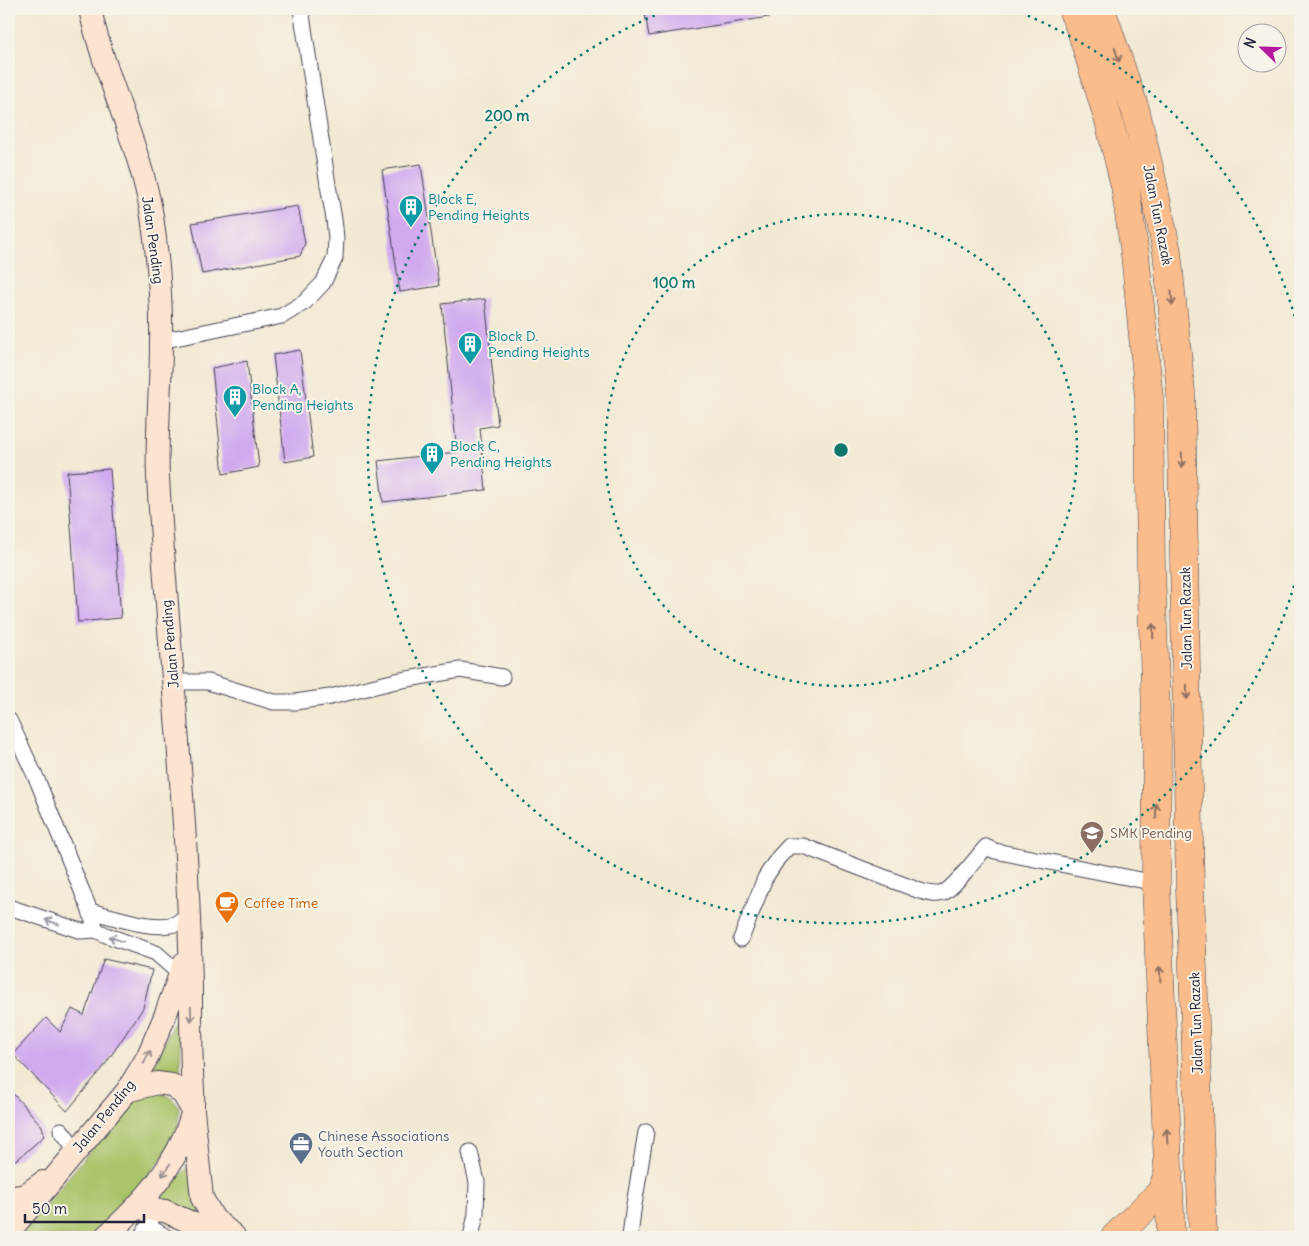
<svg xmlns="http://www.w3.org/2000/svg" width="1309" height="1246" font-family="Delius,sans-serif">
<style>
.green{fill:#aac46a;stroke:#667352}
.building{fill:#d0a9ef}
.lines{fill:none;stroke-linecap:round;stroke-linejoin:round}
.street-casing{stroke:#414052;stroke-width:17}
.secondary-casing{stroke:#414052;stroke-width:24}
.highway-casing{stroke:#414052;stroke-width:29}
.street{stroke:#fff;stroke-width:15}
.secondary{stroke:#fde4d1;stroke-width:22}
.highway{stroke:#fabc8b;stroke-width:28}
.oneway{stroke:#8e6f63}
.oneway2{stroke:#9c9ca7}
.oneway3{stroke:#9a8d8e}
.ring{fill:none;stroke:#0f766e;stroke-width:2.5;stroke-dasharray:2.5 5}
.labels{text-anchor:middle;stroke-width:4;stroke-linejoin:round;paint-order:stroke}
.culture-label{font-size:14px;fill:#0d838f;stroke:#f7f3e8;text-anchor:start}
.street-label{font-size:14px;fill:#22223b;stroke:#f7f3e8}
.education-label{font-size:14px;fill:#785e54;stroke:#f7f3e8;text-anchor:start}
.food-label{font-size:14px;fill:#c56008;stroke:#f7f3e8;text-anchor:start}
.service-label{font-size:14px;fill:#4e5e75;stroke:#f7f3e8;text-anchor:start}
.centre{fill:#0f766e;stroke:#f7f3e8;stroke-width:2.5}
.ring-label{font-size:15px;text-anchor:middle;font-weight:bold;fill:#0f766e;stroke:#f7f3e8;stroke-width:4;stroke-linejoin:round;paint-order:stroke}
</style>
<rect width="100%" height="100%" fill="#f7f3e8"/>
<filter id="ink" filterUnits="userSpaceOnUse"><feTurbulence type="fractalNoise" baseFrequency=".02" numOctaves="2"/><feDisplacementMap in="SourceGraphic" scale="10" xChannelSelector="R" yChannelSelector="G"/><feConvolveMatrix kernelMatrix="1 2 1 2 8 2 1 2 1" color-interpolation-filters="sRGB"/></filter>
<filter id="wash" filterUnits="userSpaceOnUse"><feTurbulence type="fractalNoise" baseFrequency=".0096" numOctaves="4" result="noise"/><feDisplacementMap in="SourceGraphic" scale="20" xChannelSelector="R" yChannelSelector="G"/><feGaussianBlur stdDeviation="1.12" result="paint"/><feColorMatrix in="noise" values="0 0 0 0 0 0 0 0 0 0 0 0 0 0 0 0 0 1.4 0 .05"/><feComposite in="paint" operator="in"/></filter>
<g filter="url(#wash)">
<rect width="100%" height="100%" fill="#f2e9d3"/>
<!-- green -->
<path class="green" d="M182 995 180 1077 169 1070 152 1071 178 1012Z
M154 1091 170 1097 179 1107 178 1129 161 1160 115 1214 88 1237H24V1231L126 1108 140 1095Z
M189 1165 203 1221 158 1202Z"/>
<g id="blocks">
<!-- building -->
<path class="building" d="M644 9H774L775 16 649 36Z
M421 164 439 286 400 292 382 170Z
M298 206 305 243 300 256 202 274 192 223Z
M485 299 498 425 480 428 486 490 383 502 378 461 457 452 442 304Z
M300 350 313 457 285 462 273 355Z
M247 361 259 467 223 474 212 368Z
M110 469 121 618 78 622 67 472Z
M104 959 152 970 143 1008 102 1069 67 1111 13 1054 46 1018 60 1032 72 1009 84 1015Z
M9 1089 42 1126 44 1133 43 1137 18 1159 9 1162Z"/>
</g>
</g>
<g filter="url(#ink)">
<use href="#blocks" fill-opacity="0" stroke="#414052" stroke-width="1"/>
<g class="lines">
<defs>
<path id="street" d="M161 341 282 316 305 302 323 283 335 258 336 238 334 219 328 185 301 9
M173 682H208L274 702H295L330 697 396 681 460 670 502 677
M9 720 38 782 90 911 96 930 106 935 156 953 180 974
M9 907 81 931 96 930
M90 911C112 916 153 931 175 924 179 922 184 918 188 915
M741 939 765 878 778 858 789 846H803L920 891C927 893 935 896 943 893 954 888 977 857 986 847L995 851 1156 883
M61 1130 77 1151
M470 1152 477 1182 476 1214 471 1237
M148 1226 166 1237
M141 1237 148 1226 156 1210
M630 1237 633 1211 646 1132"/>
<path id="secondary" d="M90 9C105 79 140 145 152 216 158 258 162 302 161 344 161 388 156 433 158 477 168 649 189 821 191 993 191 1019 191 1044 192 1070 192 1083 195 1101 192 1114 178 1165 143 1203 105 1237
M127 1091 157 1083 172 1085 183 1094 193 1111 202 1198 214 1219 234 1236
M9 1198 25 1195 43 1182
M136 1208 165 1211 203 1228 228 1234
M9 1232 127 1091 147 1058 165 1016 184 963"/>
<path id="highway" d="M1072 9 1081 30 1109 121 1125 186 1135 254 1149 398 1151 568 1157 742 1156 883 1171 1237
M1101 9 1136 112 1152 180 1167 252 1181 392 1190 889 1203 1237
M1115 1237 1161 1192 1169 1172"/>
</defs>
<!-- street casing -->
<use href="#street" class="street-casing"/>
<!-- secondary casing -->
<use href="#secondary" class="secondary-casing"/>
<!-- highway casing -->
<use href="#highway" class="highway-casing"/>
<!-- street -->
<use href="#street" class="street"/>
<!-- secondary -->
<use href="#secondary" class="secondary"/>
<!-- highway -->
<use href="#highway" class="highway"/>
</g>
<!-- one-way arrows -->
<defs><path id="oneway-shaft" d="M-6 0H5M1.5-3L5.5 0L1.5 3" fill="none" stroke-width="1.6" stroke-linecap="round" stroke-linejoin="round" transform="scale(1.25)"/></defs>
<g class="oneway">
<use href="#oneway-shaft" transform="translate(1117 55) rotate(72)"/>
<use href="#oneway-shaft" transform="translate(1172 298) rotate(85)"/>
<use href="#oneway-shaft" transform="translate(1182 460) rotate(89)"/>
<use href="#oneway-shaft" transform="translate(1153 631) rotate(-92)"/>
<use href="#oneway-shaft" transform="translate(1187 692) rotate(89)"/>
<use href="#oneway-shaft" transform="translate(1156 811) rotate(-90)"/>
<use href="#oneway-shaft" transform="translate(1160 974) rotate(-93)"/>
<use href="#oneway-shaft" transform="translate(1167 1136) rotate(-93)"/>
</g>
<g class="oneway2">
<use href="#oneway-shaft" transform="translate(52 922) rotate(-161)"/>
<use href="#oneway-shaft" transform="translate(116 939) rotate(-160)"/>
</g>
<g class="oneway3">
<use href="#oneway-shaft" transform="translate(191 1014) rotate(89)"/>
<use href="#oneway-shaft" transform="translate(147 1057) rotate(-63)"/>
<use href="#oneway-shaft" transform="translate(166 1170) rotate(123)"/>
</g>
</g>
<!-- distance rings -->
<g class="ring">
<circle cx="841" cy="450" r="236"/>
<path d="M1300 564A473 473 0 1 1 668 10M1014 10A473 473 0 0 1 1300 336"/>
</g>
<!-- icons -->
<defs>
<symbol id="building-pin" viewBox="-11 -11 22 30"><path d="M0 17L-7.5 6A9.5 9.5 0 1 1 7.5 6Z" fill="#0f9aa8" stroke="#f7f3e8"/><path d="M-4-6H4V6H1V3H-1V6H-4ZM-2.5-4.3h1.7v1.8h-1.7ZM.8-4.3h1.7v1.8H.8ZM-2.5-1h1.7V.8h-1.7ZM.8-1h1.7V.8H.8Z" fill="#fff"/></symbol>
<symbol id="school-pin" viewBox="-11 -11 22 30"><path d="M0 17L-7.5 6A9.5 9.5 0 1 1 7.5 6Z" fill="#8d6e63" stroke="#f7f3e8"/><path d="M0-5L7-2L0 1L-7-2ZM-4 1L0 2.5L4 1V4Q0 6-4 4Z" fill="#fff"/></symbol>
<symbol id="cafe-pin" viewBox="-11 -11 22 30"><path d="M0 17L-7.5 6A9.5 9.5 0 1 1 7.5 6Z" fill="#e8710a" stroke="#f7f3e8"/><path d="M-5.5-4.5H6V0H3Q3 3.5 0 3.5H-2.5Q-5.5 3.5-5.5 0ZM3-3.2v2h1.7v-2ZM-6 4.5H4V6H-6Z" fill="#fff"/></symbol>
<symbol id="office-pin" viewBox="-11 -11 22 30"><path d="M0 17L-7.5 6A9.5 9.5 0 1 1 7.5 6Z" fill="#5c6f8a" stroke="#f7f3e8"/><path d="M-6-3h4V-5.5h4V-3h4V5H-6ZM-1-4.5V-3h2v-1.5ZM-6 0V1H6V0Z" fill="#fff"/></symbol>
</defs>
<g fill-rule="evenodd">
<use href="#building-pin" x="397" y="193" width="28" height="38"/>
<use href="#building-pin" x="456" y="330" width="28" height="38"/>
<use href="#building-pin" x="221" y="383" width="28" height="38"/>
<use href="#building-pin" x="418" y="440" width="28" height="38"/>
<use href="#school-pin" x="1078" y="819" width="28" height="38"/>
<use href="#cafe-pin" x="213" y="889" width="28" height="38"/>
<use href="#office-pin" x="287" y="1130" width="28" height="38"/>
</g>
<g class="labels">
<!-- culture labels -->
<g class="culture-label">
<text x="428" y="204">Block E,<tspan x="428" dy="16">Pending Heights</tspan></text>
<text x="488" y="341">Block D.<tspan x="488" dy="16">Pending Heights</tspan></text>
<text x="252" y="394">Block A,<tspan x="252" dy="16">Pending Heights</tspan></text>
<text x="450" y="451">Block C,<tspan x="450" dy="16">Pending Heights</tspan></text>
</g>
<!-- street labels -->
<g class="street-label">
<text transform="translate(1158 215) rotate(79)" y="5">Jalan Tun Razak</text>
<text transform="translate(153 240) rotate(82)" y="5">Jalan Pending</text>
<text transform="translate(1186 618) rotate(-91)" y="5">Jalan Tun Razak</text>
<text transform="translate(170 644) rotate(-95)" y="5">Jalan Pending</text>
<text transform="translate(1196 1023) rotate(-92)" y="5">Jalan Tun Razak</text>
<text transform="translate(104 1116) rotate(-51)" y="5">Jalan Pending</text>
</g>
<!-- education labels -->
<g class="education-label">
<text x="1110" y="838">SMK Pending</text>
</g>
<!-- food labels -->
<g class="food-label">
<text x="244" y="908">Coffee Time</text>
</g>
<!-- service labels -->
<g class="service-label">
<text x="318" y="1141">Chinese Associations<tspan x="318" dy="16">Youth Section</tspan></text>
</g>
</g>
<circle cx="841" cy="450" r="8" class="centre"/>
<g class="ring-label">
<text x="507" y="121">200 m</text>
<text x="674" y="288">100 m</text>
</g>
<!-- margin -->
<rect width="1309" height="1246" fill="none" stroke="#f7f3e8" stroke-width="30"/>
<!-- north arrow -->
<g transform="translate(1262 48) rotate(293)"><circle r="24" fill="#f7f3e8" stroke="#a29fa3"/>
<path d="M0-4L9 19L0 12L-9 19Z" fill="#b5179e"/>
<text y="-8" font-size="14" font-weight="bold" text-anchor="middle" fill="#22223b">N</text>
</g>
<!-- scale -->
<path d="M25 1214v8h119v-8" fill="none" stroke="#22223b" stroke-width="2.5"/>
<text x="32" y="1214" font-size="15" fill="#22223b" stroke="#f7f3e8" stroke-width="4" paint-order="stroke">50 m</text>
</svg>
